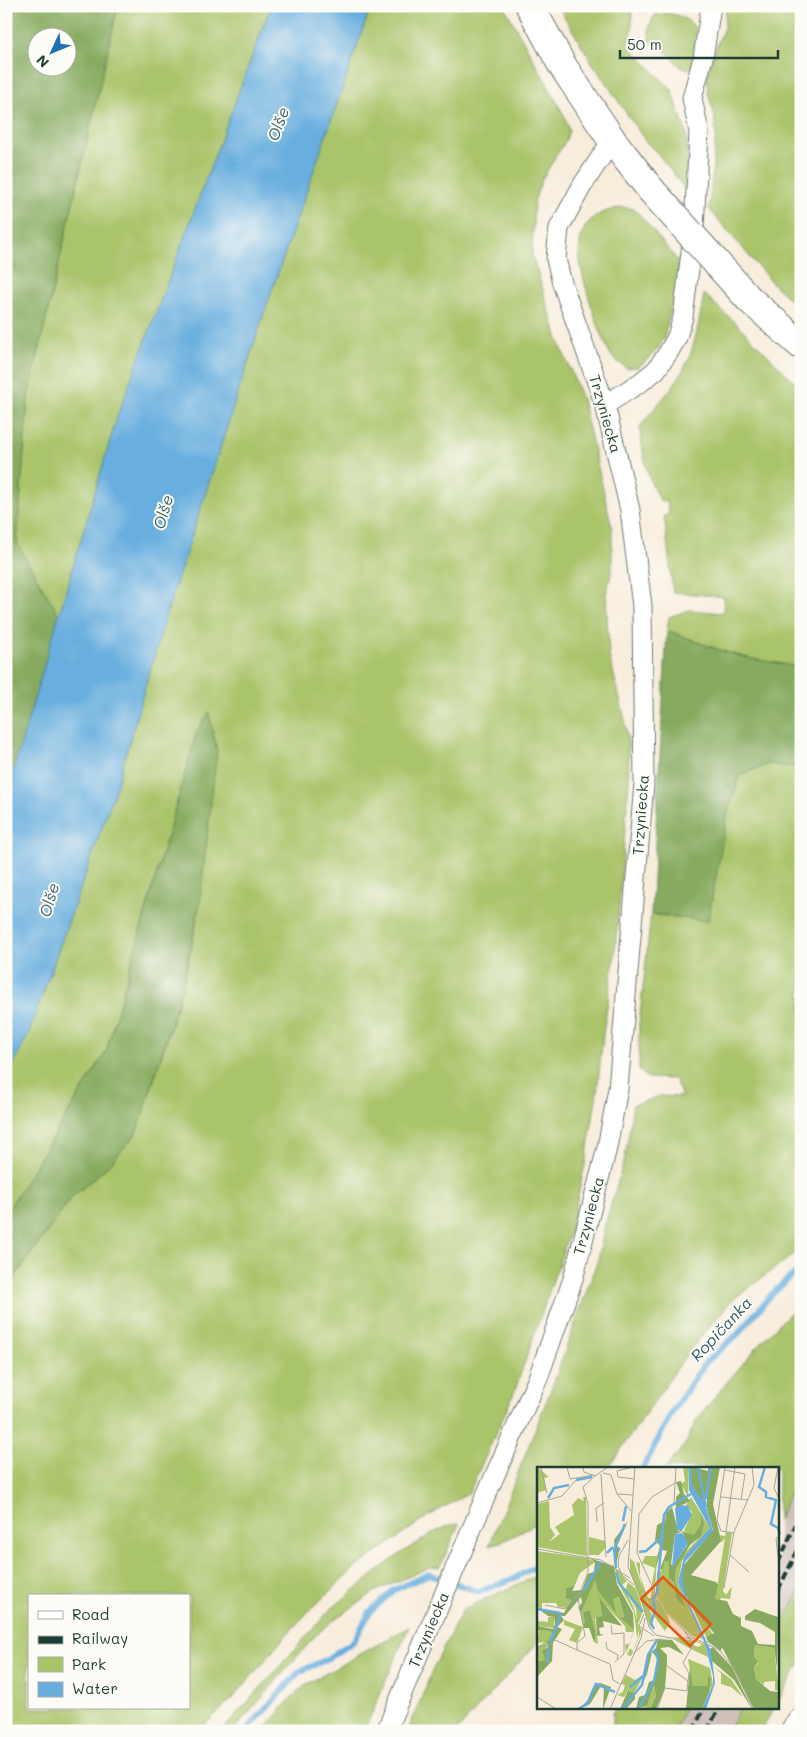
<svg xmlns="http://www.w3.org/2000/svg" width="807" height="1737" font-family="Mali,sans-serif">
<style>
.industrial{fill:#cfc1ba}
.green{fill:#aac46a;stroke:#64804f;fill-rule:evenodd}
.forest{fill:#87aa5e;stroke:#537449;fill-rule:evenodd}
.water{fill:#67aede;stroke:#437689}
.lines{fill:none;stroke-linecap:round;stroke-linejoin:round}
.stream{stroke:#67aede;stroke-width:6}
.street-casing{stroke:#6b7a6e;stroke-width:21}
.secondary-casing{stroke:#6b7a6e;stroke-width:30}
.primary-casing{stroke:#6b7a6e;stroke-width:30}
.street{stroke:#fff;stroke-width:19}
.secondary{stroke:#fff;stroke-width:28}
.primary{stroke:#fff;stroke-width:28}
.rail{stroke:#1f3d34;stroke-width:4;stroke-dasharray:8 4;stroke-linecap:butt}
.secondary-bridge-casing{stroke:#6b7a6e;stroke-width:30;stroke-linecap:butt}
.secondary-bridge{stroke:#fff;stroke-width:28}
.labels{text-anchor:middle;stroke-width:4;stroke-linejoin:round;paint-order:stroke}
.street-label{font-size:15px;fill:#1f3d34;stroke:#fdfcf7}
.water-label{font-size:16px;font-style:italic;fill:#355f67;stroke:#fdfcf7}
.inset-river{fill:none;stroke:#67aede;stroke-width:2.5}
.inset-road{fill:none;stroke:#a1a698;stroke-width:1}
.view{fill:#e8590c;fill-opacity:0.15;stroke:#e8590c;stroke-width:2.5}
.inset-edge{fill:none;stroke:#1f3d34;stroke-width:2.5}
</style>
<rect width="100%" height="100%" fill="#fdfcf7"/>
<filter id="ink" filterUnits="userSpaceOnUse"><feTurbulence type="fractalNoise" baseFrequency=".02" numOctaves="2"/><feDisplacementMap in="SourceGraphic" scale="10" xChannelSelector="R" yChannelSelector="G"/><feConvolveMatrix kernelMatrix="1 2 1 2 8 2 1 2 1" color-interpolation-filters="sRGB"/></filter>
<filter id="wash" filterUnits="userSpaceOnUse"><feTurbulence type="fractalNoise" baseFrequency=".0096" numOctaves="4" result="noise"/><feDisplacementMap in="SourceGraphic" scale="20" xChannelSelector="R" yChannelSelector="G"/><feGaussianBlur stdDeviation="1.12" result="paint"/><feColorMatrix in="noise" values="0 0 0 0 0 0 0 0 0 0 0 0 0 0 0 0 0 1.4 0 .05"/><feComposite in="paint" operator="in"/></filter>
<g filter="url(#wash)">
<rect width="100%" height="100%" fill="#f8ecdb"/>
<!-- industrial -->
<path class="industrial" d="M801 1468V1588L778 1633V1520Z
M685 1708H740L728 1731H673Z"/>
<!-- green -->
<path class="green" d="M118 6H271L117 417 59 615 17 544 28 398Z
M371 6H504L564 115 569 130 566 140 542 179 534 202 532 255 558 339 582 399 612 527V571L606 594 609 655 625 720 628 744 629 780 615 953 603 1034 597 1093 586 1160 570 1231 514 1393 469 1493 427 1517 355 1568 312 1608 287 1634 234 1697 198 1731H6V1289L72 1197 108 1166 135 1135 142 1117C165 1044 193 969 200 892L197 731 106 1052 6 1213V1079L28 1035 115 791 166 615 263 316ZM29 1596H189V1708H29Z
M558 6H631C633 20 633 32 628 45L672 90 686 132 688 153 686 190 659 155 646 142 591 61Z
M726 6H801V310L774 285 709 209 716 134 714 112 708 94 707 79 711 61 724 27Z
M666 13C679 15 687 18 696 28L694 64 688 69 681 67 663 49 650 41C648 30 649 24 655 15Z
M622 207 635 209 678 261V278L664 338 657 350 639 367 626 368C623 365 617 362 614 359 602 345 582 279 580 261 578 248 580 230 590 221 599 212 610 210 622 207Z
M704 294 739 326 801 389V669C782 662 763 662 744 657 717 650 692 640 667 630L669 617 689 610 723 613 724 597 673 592 664 516 669 514 667 501 661 502C647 481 642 452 640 427 653 408 671 392 682 372 696 348 699 320 704 294Z
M769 764 801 768V1249L731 1301 689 1351 608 1468H538V1522L506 1540 489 1546 554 1382 598 1259 605 1225 625 1158 633 1105 660 1096 682 1097 675 1079 647 1078 639 1069V1024L651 914 707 921 727 816 740 775Z
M801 1305V1468L778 1520V1468H666L686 1443 696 1421 724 1386 757 1347 787 1316Z
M459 1524 440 1567 428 1568 376 1591 339 1616 316 1635 233 1731H222L330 1610 394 1558 431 1534 450 1525Z
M538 1575V1642L457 1731H408L433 1669 463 1609Z
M801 1588V1661L778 1701V1633Z
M409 1627 364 1731H263L290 1699 307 1684Z
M616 1708H685L673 1731H613V1713Z
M740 1708H774L761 1731H728Z"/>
<!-- forest -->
<path class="forest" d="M6 6H118L28 398 17 544 59 615 6 795ZM38 38H68V68H38Z
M667 630C692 640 717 650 744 657 763 662 782 662 801 669V768L769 764 740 775 727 816 708 921 651 914Z
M209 712 217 751 199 909 181 991 142 1117 135 1135 108 1166 72 1197 6 1289V1213L106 1052 197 731Z"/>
<!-- water -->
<path class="water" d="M271 6H371L263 316 166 615 115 791 28 1035 6 1079V795L117 417Z"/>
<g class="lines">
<!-- stream -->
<path class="stream" d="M643 1468 674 1409 705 1363 738 1334 771 1295 788 1279 801 1270
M246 1731 299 1672 325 1660 354 1641 370 1612 394 1590 429 1574 479 1592 515 1578 538 1565"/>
</g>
</g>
<g filter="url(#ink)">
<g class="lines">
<defs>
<path id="street" d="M605 405 641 382 656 370 668 353 677 337 683 317 694 228 699 132 692 98 703 58 711 6
M386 1731 487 1493 538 1378 573 1279 607 1148 618 1089 644 784 642 606 630 510 605 405 562 283 556 259 559 228 582 186 612 140"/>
<path id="secondary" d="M530 6 562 65 612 140 651 190
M749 299 801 345"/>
<path id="primary" d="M795 1731 801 1722"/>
</defs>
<!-- street casing -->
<use href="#street" class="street-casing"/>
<!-- secondary casing -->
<use href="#secondary" class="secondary-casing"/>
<!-- primary casing -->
<use href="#primary" class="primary-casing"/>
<!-- street -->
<use href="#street" class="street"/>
<!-- secondary -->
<use href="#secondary" class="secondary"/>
<!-- primary -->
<use href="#primary" class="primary"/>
<!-- rail -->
<path class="rail" d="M778 1563 801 1513
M778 1590 801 1544
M693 1731 704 1708
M707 1731 719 1708"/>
<defs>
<path id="secondary-bridge" d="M651 190 749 299"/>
</defs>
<!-- secondary-bridge casing -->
<use href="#secondary-bridge" class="secondary-bridge-casing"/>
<!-- secondary-bridge -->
<use href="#secondary-bridge" class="secondary-bridge"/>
</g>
</g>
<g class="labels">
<!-- street labels -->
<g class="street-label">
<text transform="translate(605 414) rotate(74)" y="5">Trzyniecka</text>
<text transform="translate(641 815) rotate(-86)" y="5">Trzyniecka</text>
<text transform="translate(589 1216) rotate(-75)" y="5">Trzyniecka</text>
<text transform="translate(429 1630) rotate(-67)" y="5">Trzyniecka</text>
</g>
<!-- water labels -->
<g class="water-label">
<text transform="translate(278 124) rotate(-70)" y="6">Olše</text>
<text transform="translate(163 512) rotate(-74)" y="6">Olše</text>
<text transform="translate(49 900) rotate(-74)" y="6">Olše</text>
<text transform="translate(721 1329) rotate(-47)" y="6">Ropičanka</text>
</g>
</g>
<!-- overview -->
<g transform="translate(537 1467)">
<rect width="242" height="242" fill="#f8ecdb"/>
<path d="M0 0 12 10 7 11 9 23 0 26ZM146 0H152L151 30 144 17 148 14ZM46 30H49L50 89 0 80V37L12 34 13 60 18 68 12 75 23 67 18 60 37 48 35 38 41 31 47 34ZM154 30 173 61 145 94 141 115 166 172 155 169 128 144 119 127 120 108 125 83 121 112 127 94 132 95V112L137 115 139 127 148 143 138 114 139 101 141 93 161 72 167 56 163 48 164 57 157 69 147 64 155 45 149 38ZM189 65 195 66 186 124 189 128 195 119 193 132 184 131 182 135 178 132 188 71 184 76 182 68 188 69ZM52 70 68 74 69 80 62 88H52ZM124 78 119 103 118 124 115 116 118 101 105 96 108 89H120ZM0 84 50 91 58 95 43 106 38 118 29 121V132L34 133 29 141 21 140 19 136H5V142L0 141ZM93 91 97 95 115 149 114 162 93 105ZM99 95 103 96V109L111 131H114L115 120 117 126 116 147 107 126 103 110ZM78 100 90 114 85 118 97 141 100 154 99 141 88 124 91 115 99 122 106 144 101 157 105 164 94 189 90 188 93 181 96 184 102 169V163L100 171 97 145 81 116ZM58 113 63 125 75 132 82 130 87 151 84 152 97 163 95 170 89 186 88 178 93 176 96 165H89L88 159 62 131 65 149 58 151 61 177 57 175 59 168 53 143 46 145 49 156 46 157 43 145ZM118 129 131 150 133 156 128 164 117 149ZM156 142 163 147 176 168 169 170ZM11 150H17V161L0 159V154L11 155ZM27 153 46 160 40 176 32 173 38 162 27 158ZM2 163 15 164V167L6 187 9 193 0 194V180L8 175 0 176ZM143 171 156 174 151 171 168 177 171 190 154 182 156 178 162 180 165 177 156 174 154 182 136 172ZM218 178 237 181 242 224 238 223V214L227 215V218L219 212 217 200 221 196 217 191ZM151 192 173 201 176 218 172 226 174 211 171 208V219H156ZM176 199 194 212 206 230 194 220 184 217V206ZM89 208 98 213 107 208 96 228 92 225V221L87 230 80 228 86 225 88 218 84 217ZM117 218 119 229 113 242H104L110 239Z" fill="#aac46a"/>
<path d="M155 0 171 4V0H183L176 37 184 74 154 108 179 115 181 118 178 132 190 134 196 147 204 151V159L215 164 221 177 238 178V165L223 156 208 153V149L218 142 241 150 242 131 240 201 237 181 218 178 217 190 221 195 217 200 219 212 233 224 242 225V242H217L185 180 184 184 171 175 169 170 177 166 156 142 148 127 144 110 146 99 176 63 170 42V29L166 30 167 36 155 19ZM144 14 147 27 153 34 139 41V30L143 26 139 15ZM135 40 141 64 144 65 138 67 134 97 136 99 150 78 145 64 157 68 164 57 163 46 167 56 164 69 153 78 139 101 138 114 149 143 139 130 137 115 132 112V95L127 94 126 102H123L130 84 125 83 119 99 123 79 118 73 120 58 128 54 129 46ZM91 54 80 79 84 82H79L82 84 79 98 77 73ZM52 91 77 99 80 117 96 146 97 163 83 151 87 150 82 130 76 132 79 146 61 124 58 113 45 143 43 145 41 140 45 136 44 130 28 149H24L27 153 20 160 25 162 16 176 15 194 0 210V194L8 193 5 184 11 180 10 175 15 167 14 164 0 163V159L16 162 18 157 17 150 11 149 0 141 27 146 34 133 29 132V121L38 118 35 124 45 123 51 107 57 105 58 95ZM62 130 85 159 66 154 67 160 62 161 63 167 67 168 60 169 59 150 65 149ZM53 143 59 168 57 175 52 161H47L46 157 48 156 46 145ZM121 172 135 173 147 188 132 180 123 181 130 188V195L128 221 119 242H113L119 229 117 218 110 239 99 242 102 230 108 228 112 215 117 213 121 192 115 185 110 207 103 221 111 188 119 181ZM176 180 195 200 215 242 197 213 175 194 173 182ZM153 200 156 219H171V208L174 211 172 226 165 242H149ZM63 216 74 220 66 242 67 221 64 219 53 237 42 242 51 233 57 218ZM92 221V225L98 226V232L89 242H83Z" fill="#87aa5e"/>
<path d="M152 0H155V19L168 36 176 64 148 95 145 111 150 132 174 184 178 216 169 242H165L176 218V209L168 177 141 115 147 90 173 61 152 23ZM144 38 151 39 155 48 144 65 140 62 138 41ZM145 66 151 76 135 101 138 67Z" fill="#67aede"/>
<path class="inset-river" d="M161 0 169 40M228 0 222 20 229 25V30L239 33 234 57 241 61 243 67M39 13 55 10M11 31 17 21 32 18M169 32 174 0M86 54 89 39M78 80 88 57M77 82 79 101M102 85 109 84 126 69M70 86 75 81 83 83M79 105 82 116 106 145M46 124 64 95M0 142 23 146M117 162 114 156 118 144 116 132 120 125 127 48 132 40 154 27M13 176 24 147M10 195 12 180M93 220 106 209M41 242 50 237 59 217 78 225M85 242 105 218 111 188 120 173M101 242 117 214 121 193 118 182"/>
<path class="inset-road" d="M4 0 10 26M30 0 33 12 57 8M96 0 80 4 81 10 97 12M98 0 91 100 104 130 112 160 119 168 133 171M188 0 180 53 184 64 197 66M241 0 237 21 243 34M46 1 47 5 58 9 71 0M188 3 208 7 204 33M66 6 74 8 80 27 94 44M64 7 69 90M58 9 46 20 51 37V105L41 131 48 169 40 176V183L73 197 76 213 83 217M138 16 115 30 102 47 100 86 126 143 154 170M80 27 96 28M184 30 211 33M0 36 25 29 39 13M137 36 139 0M60 55 59 41 67 36M189 65 198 0M243 69 239 71 243 106M91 73 82 89 81 99 85 108 97 118M0 82 64 93 93 111M193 88 212 105M187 121 197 65 217 18 215 0M8 138 28 142 44 124M107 147 102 159 117 169M74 158 75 167 87 166V187L78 195M132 171H157L182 183 197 201 216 242M69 175 70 182 81 188 80 192M0 180 12 179 18 173 40 183M96 187 110 174 124 172M130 199 151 214 152 206 146 196 156 178 147 163M0 230 19 242M73 242 104 171 108 151M120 242 128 221 150 224 151 214"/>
<path class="view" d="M126 110 174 157 153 179 104 132Z"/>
<rect width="242" height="242" class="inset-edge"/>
</g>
<!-- margin -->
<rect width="807" height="1737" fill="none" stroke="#fdfcf7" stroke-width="25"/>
<!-- legend -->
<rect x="28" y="1594" width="162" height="115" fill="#fdfcf7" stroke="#a4b0a9"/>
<rect x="38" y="1611" width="25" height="8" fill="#ffffff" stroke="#a4b0a9"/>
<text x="72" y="1620" font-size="15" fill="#1f3d34">Road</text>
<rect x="38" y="1636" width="25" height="8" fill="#1f3d34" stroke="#a4b0a9"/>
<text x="72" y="1644" font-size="15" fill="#1f3d34">Railway</text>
<rect x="38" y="1657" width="25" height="15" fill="#aac46a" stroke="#a4b0a9"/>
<text x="72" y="1670" font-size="15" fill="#1f3d34">Park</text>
<rect x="38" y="1682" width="25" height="15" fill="#67aede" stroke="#a4b0a9"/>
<text x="72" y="1694" font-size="15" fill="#1f3d34">Water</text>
<!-- north arrow -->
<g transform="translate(52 52) rotate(226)"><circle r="24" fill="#fdfcf7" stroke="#a4b0a9"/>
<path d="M0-4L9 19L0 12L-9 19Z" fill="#1f6fb2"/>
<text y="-8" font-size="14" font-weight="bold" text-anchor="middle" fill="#1f3d34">N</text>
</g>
<!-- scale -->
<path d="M620 50v8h158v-8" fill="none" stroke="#1f3d34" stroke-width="2.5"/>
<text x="627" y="50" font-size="15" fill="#1f3d34" stroke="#fdfcf7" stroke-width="4" paint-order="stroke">50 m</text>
</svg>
